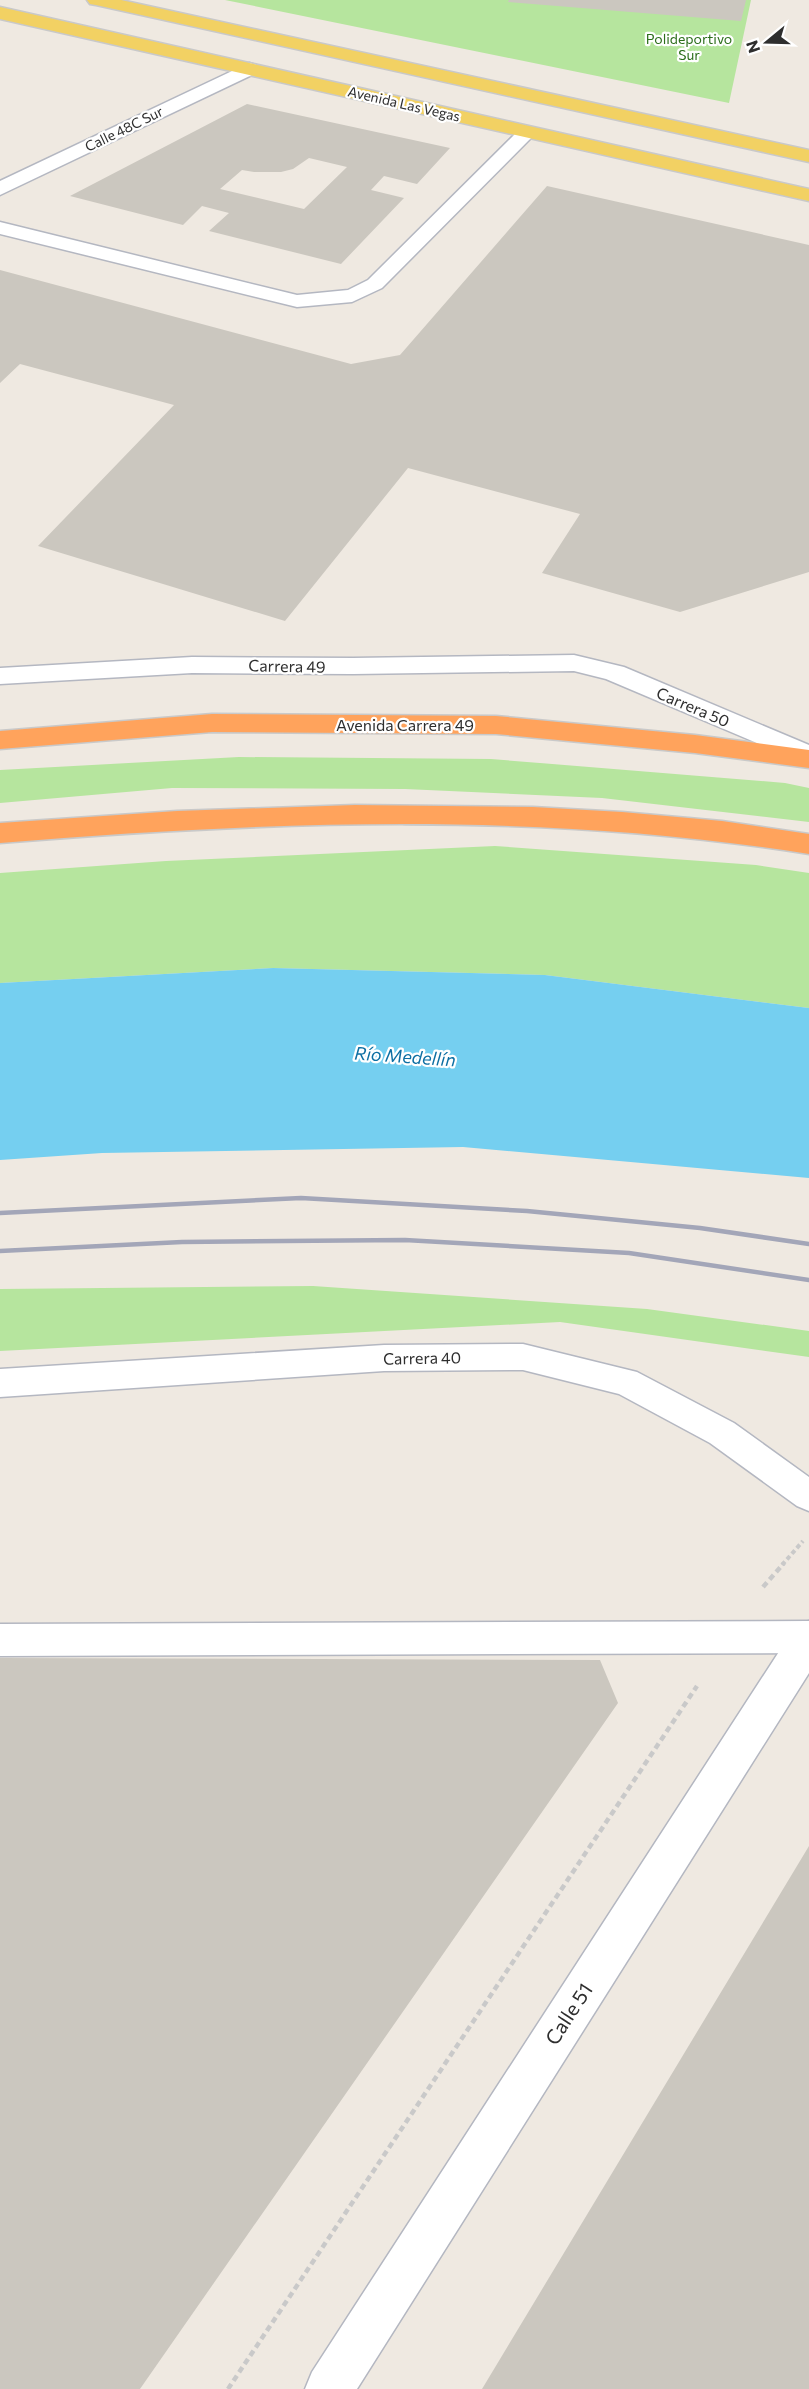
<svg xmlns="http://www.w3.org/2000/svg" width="809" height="2389" font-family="Commissioner,sans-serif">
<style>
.green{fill:#b6e59e}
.water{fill:#75cff0}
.building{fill:#cbc7bf;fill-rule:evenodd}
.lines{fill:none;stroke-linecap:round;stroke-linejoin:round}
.lane-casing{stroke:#b4b7c1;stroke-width:3}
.street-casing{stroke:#b4b7c1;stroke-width:3}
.primary-casing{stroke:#c9c9c9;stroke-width:3}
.highway-casing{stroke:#c9c9c9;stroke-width:3}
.path-far1{stroke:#c9c9c9;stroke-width:4;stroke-dasharray:4.5 3;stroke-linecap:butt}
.path{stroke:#c9c9c9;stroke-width:4.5;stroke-dasharray:6 4;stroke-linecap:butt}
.lane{fill:#fff;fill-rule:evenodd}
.street{fill:#fff;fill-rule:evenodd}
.primary{fill:#f2d163;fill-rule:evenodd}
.highway{fill:#ffa35c;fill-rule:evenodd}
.rail{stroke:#a3a6b8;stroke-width:4.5}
.labels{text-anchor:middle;stroke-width:4.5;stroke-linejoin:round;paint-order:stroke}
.far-park-label{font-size:14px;fill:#2c6e1b;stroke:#fff}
.far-street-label{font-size:14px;fill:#2e2e2e;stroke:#fff}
.street-label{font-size:16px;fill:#2e2e2e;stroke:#fff}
.water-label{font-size:18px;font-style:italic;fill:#0d6fa3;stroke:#fff}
.near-street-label{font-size:20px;fill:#2e2e2e;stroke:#fff}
</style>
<rect width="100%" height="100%" fill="#efe9e1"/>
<!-- green -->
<path class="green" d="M225 0H751L729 103Z
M239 757 491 759 785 783 809 788V822L602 798 405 789 172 788 0 803V770Z
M495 846 756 865 809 873V1008L545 975 273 968 0 983V873L166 861Z
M313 1286 647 1309 809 1331V1357L560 1322 0 1351V1289Z"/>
<!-- water -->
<path class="water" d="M273 968 545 975 809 1008V1178L463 1147 102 1153 0 1160V983Z"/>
<!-- building -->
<path class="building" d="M509 0H746L741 21 508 2Z
M247 104 450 148 417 184 384 176 371 190 404 198 341 264 209 231 229 213 202 206 183 225 70 196ZM309 158 347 167 304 209 220 189 242 170 254 172H281L293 169Z
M547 186 809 245V572L680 612 542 573 580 514 408 468 285 621 38 546 174 405 20 364 0 383V270L351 364 400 355Z
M0 1658 600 1660 618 1703 140 2389H0Z
M809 1846V2389H482Z"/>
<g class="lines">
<defs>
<path id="lane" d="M527 127 533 128 536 132 533 136 382 288 352 302 297 307 0 234V222L297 295 348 290 368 280 521 128Z
M523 1344 637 1372 734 1423 809 1477V1511L797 1506 710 1443 619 1394 523 1370 384 1371 0 1397V1369L384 1345Z
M809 1621V1653L0 1656V1624Z"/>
<path id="street" d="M249 63 256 65 259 69 256 73 0 195V181Z
M574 655 624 667 809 745V765L606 679 574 671 353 674 192 673 0 684V668L192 657 353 658Z
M809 1621V1673L357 2389H305L312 2372 795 1627Z"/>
<path id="primary" d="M87 0H121L809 150V162L96 5 90 4Z
M0 7 809 189V201L0 19Z"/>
<path id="highway" d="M212 714 496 716 695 735 809 750V768L695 753 496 734 212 732 0 749V731Z
M355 805 533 807 622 812 722 821 809 834V854C541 811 269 821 0 843V823L177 811Z"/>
</defs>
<!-- lane casing -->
<use href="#lane" class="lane-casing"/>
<!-- street casing -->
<use href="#street" class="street-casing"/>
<!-- primary casing -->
<use href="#primary" class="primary-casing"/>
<!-- highway casing -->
<use href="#highway" class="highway-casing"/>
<!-- path-far1 -->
<path class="path-far1" d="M782 1565 803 1541"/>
<!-- path -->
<path class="path" d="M763 1587 784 1563
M228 2389 697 1686"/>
<!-- lane -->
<use href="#lane" class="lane"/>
<!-- street -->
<use href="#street" class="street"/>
<!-- primary -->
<use href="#primary" class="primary"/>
<!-- highway -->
<use href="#highway" class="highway"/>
<!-- rail -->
<path class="rail" d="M0 1213 301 1198 527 1211 700 1228 809 1244
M0 1251 182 1242 405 1240 629 1253 809 1280"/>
</g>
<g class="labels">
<!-- far-park labels -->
<g class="far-park-label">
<text x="689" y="44">Polideportivo<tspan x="689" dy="16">Sur</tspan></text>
</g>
<!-- far-street labels -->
<g class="far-street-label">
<text transform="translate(404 104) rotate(13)" y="5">Avenida Las Vegas</text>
<text transform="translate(124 129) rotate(-26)" y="5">Calle 48C Sur</text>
</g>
<!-- street labels -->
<g class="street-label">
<text transform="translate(287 666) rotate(1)" y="6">Carrera 49</text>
<text transform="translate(693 707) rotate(23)" y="6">Carrera 50</text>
<text x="405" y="731">Avenida Carrera 49</text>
<text transform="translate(422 1358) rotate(-1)" y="6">Carrera 40</text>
</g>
<!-- water labels -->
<g class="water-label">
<text transform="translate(405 1057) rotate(4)" y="6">Río Medellín</text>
</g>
<!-- near-street labels -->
<g class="near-street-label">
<text transform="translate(569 2014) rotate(-57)" y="7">Calle 51</text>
</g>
</g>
<!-- north arrow -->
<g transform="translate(767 42) rotate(251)" stroke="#ffffff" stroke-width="4.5" paint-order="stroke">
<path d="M0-4.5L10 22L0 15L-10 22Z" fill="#2e2e2e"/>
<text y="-9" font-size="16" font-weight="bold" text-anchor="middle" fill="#2e2e2e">N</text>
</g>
</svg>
